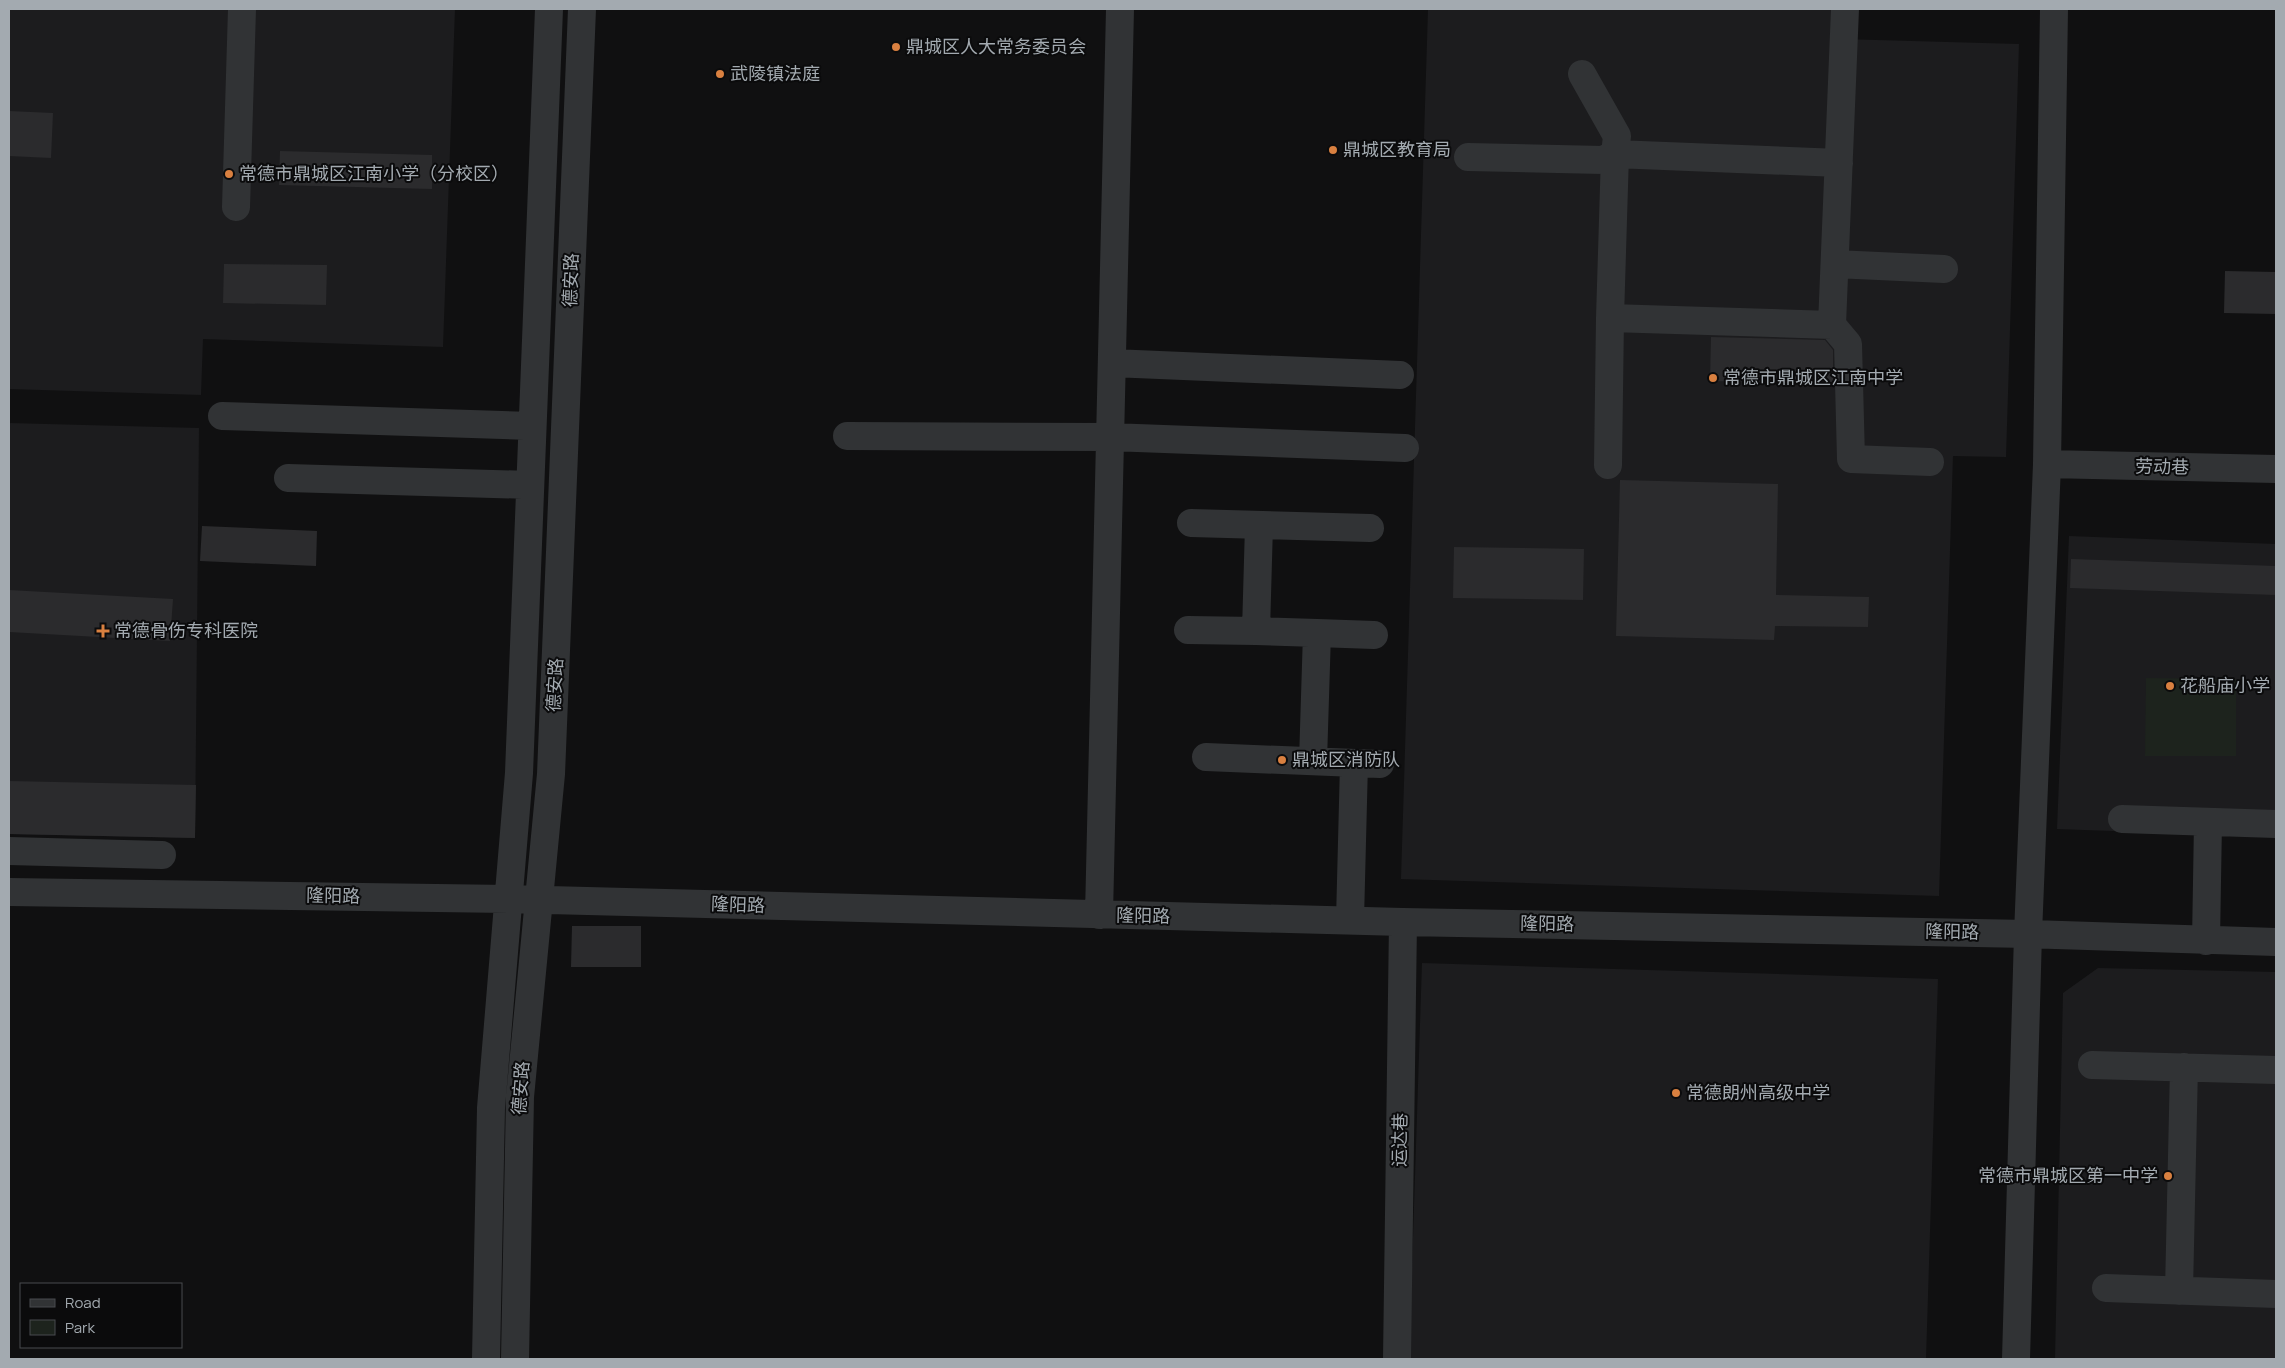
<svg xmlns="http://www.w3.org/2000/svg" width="2285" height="1368" font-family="Manrope,'Noto Sans SC',sans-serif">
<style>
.built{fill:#1c1c1e}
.green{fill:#1d231d}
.building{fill:#2b2b2d}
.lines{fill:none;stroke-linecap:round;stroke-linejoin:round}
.minor{stroke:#313335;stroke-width:28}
.poi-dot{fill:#d98040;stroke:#0b0b0c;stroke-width:2}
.labels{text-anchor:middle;stroke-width:4;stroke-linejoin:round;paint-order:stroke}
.poi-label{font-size:18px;fill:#a3aab0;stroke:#0b0b0c;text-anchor:start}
.street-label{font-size:18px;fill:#a3aab0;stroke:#0b0b0c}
</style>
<rect width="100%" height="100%" fill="#101011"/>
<!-- built -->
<path class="built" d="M9 9H455L443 347 203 339 201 395 9 389Z
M1428 9H1842L1841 39 2019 44 2006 457 1953 456 1939 896 1401 879Z
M9 423 199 428 195 838 9 834Z
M2069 536 2276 544V837L2057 829Z
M1422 963 1938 979 1926 1359H1409Z
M2098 968 2276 972V1359H2055L2063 993Z"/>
<!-- green -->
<path class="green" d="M2146 678 2236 679V756H2145Z"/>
<!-- building -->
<path class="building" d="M9 111 53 113 51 158 9 156Z
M280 151 432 155V189L279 185Z
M224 264 327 265 326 305 223 303Z
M2225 271 2276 272V314L2224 313Z
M1711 337 1825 340 1833 350V383L1710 381Z
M1620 480 1778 484 1776 595 1869 597 1868 627 1775 626 1774 640 1616 636Z
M202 526 317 531 316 566 200 561Z
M1454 547 1584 549 1583 600 1453 598Z
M2071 559 2276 566V595L2070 588Z
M9 590 173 599 170 641 9 632Z
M9 781 196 785 195 838 9 834Z
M572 926H641V967H571Z"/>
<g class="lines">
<!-- minor -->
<path class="minor" d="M1845 9 1832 325 1848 344 1851 459 1930 462
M1468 157 1603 160 1615 154 1617 136 1582 74
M236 207 242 9
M1835 264 1944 269
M1832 325 1610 318 1615 154 1839 163
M1112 363 1400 375
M222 416 532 426
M847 436 1110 437 1405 448
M2047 464 2276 469
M1608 465 1610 318
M288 478 530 485
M1191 523 1370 528
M1259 525 1256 631 1317 633 1313 761
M1188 630 1256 631
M1317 633 1374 635
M1206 757 1380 764
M2122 819 2276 824
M9 851 162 855
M9 892 509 899 1403 922 2028 934 2276 942
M1099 915 1120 9
M1350 920 1354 763
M2206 941 2208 822
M2092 1065 2276 1070
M2106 1288 2276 1294
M2179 1291 2184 1067
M486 1359 491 1108 519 773 549 9
M515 1359 520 1097 551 774 582 9
M1397 1359 1403 922
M2016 1359 2028 934 2047 464 2054 9"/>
</g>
<!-- markers -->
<g class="poi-dot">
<circle cx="896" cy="47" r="5"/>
<circle cx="720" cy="74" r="5"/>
<circle cx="1333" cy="150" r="5"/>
<circle cx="229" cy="174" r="5"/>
<circle cx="1713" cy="378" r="5"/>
<path d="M100.5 623.5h5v5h5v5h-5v5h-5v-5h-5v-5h5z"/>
<circle cx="2170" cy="686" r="5"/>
<circle cx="1282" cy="760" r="5"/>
<circle cx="1676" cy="1093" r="5"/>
<circle cx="2168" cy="1176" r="5"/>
</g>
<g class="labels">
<!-- poi labels -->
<g class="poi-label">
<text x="906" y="53">鼎城区人大常务委员会</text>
<text x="730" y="80">武陵镇法庭</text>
<text x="1343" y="156">鼎城区教育局</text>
<text x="239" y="180">常德市鼎城区江南小学（分校区）</text>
<text x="1723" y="384">常德市鼎城区江南中学</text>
<text x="114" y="637">常德骨伤专科医院</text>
<text x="2180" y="692">花船庙小学</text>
<text x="1292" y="766">鼎城区消防队</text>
<text x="1686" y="1099">常德朗州高级中学</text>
<text x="2158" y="1182" text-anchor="end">常德市鼎城区第一中学</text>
</g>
<!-- street labels -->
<g class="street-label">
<text transform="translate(571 280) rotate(-88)" y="6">德安路</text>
<text transform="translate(2162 467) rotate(1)" y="6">劳动巷</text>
<text transform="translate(555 685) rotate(-87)" y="6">德安路</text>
<text transform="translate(333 896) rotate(1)" y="6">隆阳路</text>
<text transform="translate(738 905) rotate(2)" y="6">隆阳路</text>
<text transform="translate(1143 916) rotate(1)" y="6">隆阳路</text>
<text transform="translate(1547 924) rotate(1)" y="6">隆阳路</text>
<text transform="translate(1952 932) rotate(1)" y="6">隆阳路</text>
<text transform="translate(521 1088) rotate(-86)" y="6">德安路</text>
<text transform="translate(1400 1140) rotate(-89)" y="6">运达巷</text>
</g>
</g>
<!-- border -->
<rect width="2285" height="1368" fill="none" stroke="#a3aab0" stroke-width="20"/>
<!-- legend -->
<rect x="20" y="1283" width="162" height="65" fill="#0b0b0c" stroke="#484b4e"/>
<rect x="30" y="1299" width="25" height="8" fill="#313335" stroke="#484b4e"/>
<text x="65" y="1308" font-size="15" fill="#a3aab0">Road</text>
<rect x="30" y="1320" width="25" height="15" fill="#1d231d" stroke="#484b4e"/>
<text x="65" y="1333" font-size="15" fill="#a3aab0">Park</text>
</svg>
